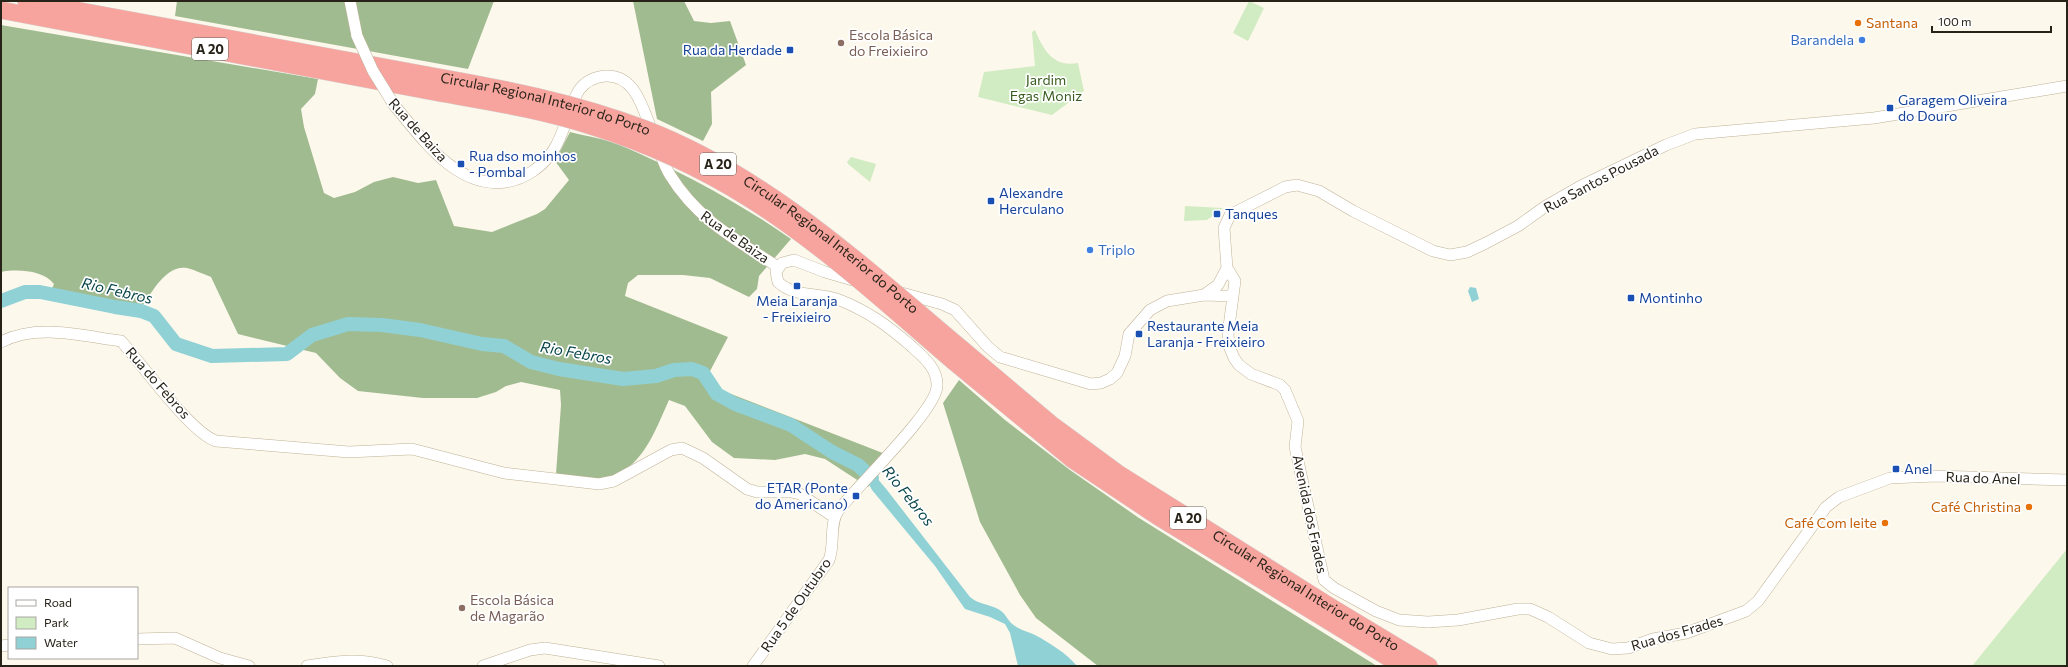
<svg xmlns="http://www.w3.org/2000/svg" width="2068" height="667" font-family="Commissioner,sans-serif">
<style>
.green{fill:#d1ebc2}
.forest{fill:#a1bb91}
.water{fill:#90d1d6}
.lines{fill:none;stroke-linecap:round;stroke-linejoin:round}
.river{stroke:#90d1d6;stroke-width:14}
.minor-casing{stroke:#bfb297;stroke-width:12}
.highway-casing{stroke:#d8d7d5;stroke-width:18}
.minor{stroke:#fff;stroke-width:11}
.highway{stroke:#f7a39e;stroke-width:17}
.minor-bridge-casing{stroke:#bfb297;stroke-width:12;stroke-linecap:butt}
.highway-bridge-casing{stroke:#d8d7d5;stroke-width:18;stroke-linecap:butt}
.minor-bridge{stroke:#fff;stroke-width:11}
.highway-bridge{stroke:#f7a39e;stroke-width:17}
.food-dot{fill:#e8710a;stroke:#fff;stroke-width:1.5}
.shop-dot{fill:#3f7fe0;stroke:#fff;stroke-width:1.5}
.education-dot{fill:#8d6e63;stroke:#fff;stroke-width:1.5}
.transit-dot{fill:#1a4fb4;stroke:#fff;stroke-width:1.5}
.labels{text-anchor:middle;stroke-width:3.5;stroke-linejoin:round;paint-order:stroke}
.shield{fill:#fff;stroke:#68655d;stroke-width:1}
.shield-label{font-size:13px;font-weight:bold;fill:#282318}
.food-label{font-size:14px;fill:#c56008;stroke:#fff;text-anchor:end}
.education-label{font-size:14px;fill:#785e54;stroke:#fff;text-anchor:start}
.shop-label{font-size:14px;fill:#366cbe;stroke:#fff;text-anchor:end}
.transit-label{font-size:14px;fill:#164399;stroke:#fff;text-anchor:start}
.park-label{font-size:14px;fill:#395c20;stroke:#fff}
.street-label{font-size:14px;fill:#282318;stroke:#fff}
.water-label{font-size:15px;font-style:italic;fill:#08454a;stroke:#fff}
</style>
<rect width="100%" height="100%" fill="#fdf8ec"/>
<!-- green -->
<path class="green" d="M1249 1 1264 8 1248 41 1233 33Z
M1035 30C1043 49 1053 68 1078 63L1084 91 1052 115 978 97 984 72 1035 66 1032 32Z
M851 157 876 164 870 182 848 164 847 162Z
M1185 206 1223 208 1207 220 1184 221Z
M2067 549V666H1972Z"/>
<!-- forest -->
<path class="forest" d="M177 1H494L468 69 175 16Z
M633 1H684L694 21 711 23 730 21 746 65 711 92 712 124 703 141 657 119Z
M1 25 318 79 315 94 301 109 304 127 324 193 334 198 355 192 374 182 393 177 418 183 436 180 454 226 492 232 537 214 545 209 569 180 555 161 570 132C586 136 605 139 620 145 678 170 740 203 791 239L759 276 757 289 749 297 710 278 683 275H638L628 283 625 296 728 337 709 373 708 385 893 457 868 487 825 459 805 454 775 460 734 458 712 442 685 406 669 400C655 431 641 473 603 478 588 480 571 475 556 474L561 405 560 390 521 382 506 386 496 392 477 398H423L358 391 340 378 316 353 238 334 211 277C203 274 195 270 187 268 165 264 150 296 139 311L47 299 54 284C43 270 17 269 1 272Z
M959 380 1005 420 1070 470 1139 518 1377 666H1098L1036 618 1020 595 980 522 943 403Z"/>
<!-- water -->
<path class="water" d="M1470 287 1476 288 1479 299 1472 302 1468 291Z
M858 465H861L877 478 887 490 970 597C978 604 988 604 998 609 1006 613 1008 622 1015 626 1021 630 1029 632 1035 635 1050 643 1066 653 1077 666H1018L1010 633 1005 624 990 617 965 609 935 566 872 490Z"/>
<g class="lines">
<!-- river -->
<path class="river" d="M1 301 25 292H40L115 307 141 311 154 316 176 344 212 356 287 354 312 335 348 324 382 325 420 330 482 344 504 346 531 362 559 369 623 379 656 376 674 370 692 369 703 373 717 394 735 404 791 425 832 452 858 465 872 478"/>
<defs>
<path id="minor" d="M350 1 357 36
M394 105C422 138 456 189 506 182 525 179 542 167 553 151 565 133 568 109 579 90 585 82 594 77 605 76 636 74 643 110 653 134
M659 150C662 158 665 167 670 175 697 219 736 240 778 267
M1227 268 1235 281 1228 334 1229 346 1234 358 1239 365 1251 374 1280 385 1285 390 1298 421 1295 447 1324 580 1334 588 1376 611 1399 620 1428 622 1458 620 1518 609H1530L1548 617 1589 643 1612 649 1628 648 1653 639 1686 633 1746 611 1758 601 1826 507 1839 497 1890 478 1936 476 2067 480
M898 292 942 304 955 310 988 347 1000 357 1091 384 1101 383 1110 379 1117 373 1125 356 1129 334 1150 310 1167 301 1204 295 1218 285 1227 268 1224 228 1230 215 1285 187 1297 185 1319 191 1353 211 1433 251 1450 255 1467 252 1486 243 1518 226 1546 206 1581 186 1666 145 1695 134 1874 118 2067 86
M1204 295 1233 296
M1 342C38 323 82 336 121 341 142 364 190 432 216 441L349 452 412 449 504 473 599 484 614 481 671 450 682 448 703 458 747 489 757 492H791L800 494 834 517
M137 639 175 638 220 658 249 666
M1 646 9 645
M307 666C335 661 359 658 387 666
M483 666 530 650 545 648 659 666
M753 666 829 560C835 545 829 524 838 511 856 487 937 410 937 386 938 368 922 356 910 345 888 326 869 312 842 301 821 292 795 298 778 282L776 272 782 263 794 260 825 272 856 281"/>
<g id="highway">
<path d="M26 1 427 75"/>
<path d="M1 10 429 91"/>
<path id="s1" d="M962 349 1051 424 1119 474 1331 607 1429 666"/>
<path d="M953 361 1073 460 1157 516 1402 666"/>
</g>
</defs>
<!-- minor casing -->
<use href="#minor" class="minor-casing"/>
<!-- highway casing -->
<use href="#highway" class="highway-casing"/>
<!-- minor -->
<use href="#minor" class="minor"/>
<!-- highway -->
<use href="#highway" class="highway"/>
<defs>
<path id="minor-bridge" d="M357 36 373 71 394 105"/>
<g id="highway-bridge">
<path id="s2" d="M427 75C501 88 574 102 645 129 767 176 863 266 962 349"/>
<path d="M429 91C484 101 540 109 594 127 648 144 702 169 750 199 823 245 888 305 953 361"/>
</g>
</defs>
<!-- minor-bridge casing -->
<use href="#minor-bridge" class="minor-bridge-casing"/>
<!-- highway-bridge casing -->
<use href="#highway-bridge" class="highway-bridge-casing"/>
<!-- minor-bridge -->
<use href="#minor-bridge" class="minor-bridge"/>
<!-- highway-bridge -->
<use href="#highway-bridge" class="highway-bridge"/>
</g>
<!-- markers -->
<g class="food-dot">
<circle cx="1858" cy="23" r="4"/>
<circle cx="2029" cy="507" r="4"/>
<circle cx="1885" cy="523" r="4"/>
</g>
<g class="shop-dot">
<circle cx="1862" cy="40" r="4"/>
<circle cx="1090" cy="250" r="4"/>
</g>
<g class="education-dot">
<circle cx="841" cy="43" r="4"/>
<circle cx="462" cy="608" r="4"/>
</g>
<g class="transit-dot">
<rect x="786" y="46" width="8" height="8" rx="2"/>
<rect x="1886" y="104" width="8" height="8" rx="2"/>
<rect x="457" y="160" width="8" height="8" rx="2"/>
<rect x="987" y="197" width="8" height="8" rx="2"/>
<rect x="1213" y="210" width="8" height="8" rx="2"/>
<rect x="793" y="282" width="8" height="8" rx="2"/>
<rect x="1627" y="294" width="8" height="8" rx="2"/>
<rect x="1135" y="330" width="8" height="8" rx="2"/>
<rect x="1892" y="465" width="8" height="8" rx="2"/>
<rect x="852" y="492" width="8" height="8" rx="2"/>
</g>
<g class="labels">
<!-- shield labels -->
<g class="shield">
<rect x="192" y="38" width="36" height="22" rx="3"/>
<rect x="700" y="153" width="36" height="22" rx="3"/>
<rect x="1170" y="507" width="36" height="22" rx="3"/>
</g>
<g class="shield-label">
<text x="210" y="54">A 20</text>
<text x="718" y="169">A 20</text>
<text x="1188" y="523">A 20</text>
</g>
<!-- food labels -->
<g class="food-label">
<text x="1866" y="28" text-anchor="start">Santana</text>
<text x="2021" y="512">Café Christina</text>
<text x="1877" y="528">Café Com leite</text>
</g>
<!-- education labels -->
<g class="education-label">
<text x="849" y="40">Escola Básica<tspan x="849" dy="16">do Freixieiro</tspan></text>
<text x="470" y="605">Escola Básica<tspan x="470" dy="16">de Magarão</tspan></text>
</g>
<!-- shop labels -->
<g class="shop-label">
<text x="1854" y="45">Barandela</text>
<text x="1098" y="255" text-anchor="start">Triplo</text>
</g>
<!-- transit labels -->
<g class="transit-label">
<text x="782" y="55" text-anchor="end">Rua da Herdade</text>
<text x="1898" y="105">Garagem Oliveira<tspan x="1898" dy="16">do Douro</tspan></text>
<text x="469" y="161">Rua dso moinhos<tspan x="469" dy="16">- Pombal</tspan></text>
<text x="999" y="198">Alexandre<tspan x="999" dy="16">Herculano</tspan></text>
<text x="1225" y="219">Tanques</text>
<text x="1639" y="303">Montinho</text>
<text x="797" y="306" text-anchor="middle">Meia Laranja<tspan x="797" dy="16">- Freixieiro</tspan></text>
<text x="1147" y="331">Restaurante Meia<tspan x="1147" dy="16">Laranja - Freixieiro</tspan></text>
<text x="1904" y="474">Anel</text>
<text x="848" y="493" text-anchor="end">ETAR (Ponte<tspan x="848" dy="16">do Americano)</tspan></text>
</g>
<!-- park labels -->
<g class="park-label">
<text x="1046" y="85">Jardim<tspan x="1046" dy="16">Egas Moniz</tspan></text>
</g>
<!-- street labels -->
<g class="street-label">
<text dy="5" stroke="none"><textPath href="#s2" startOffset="122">Circular Regional Interior do Porto</textPath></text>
<text transform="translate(418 130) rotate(48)" y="5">Rua de Baiza</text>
<text transform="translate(1601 179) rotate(-28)" y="5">Rua Santos Pousada</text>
<text transform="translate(735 237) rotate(35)" y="5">Rua de Baiza</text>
<text dy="5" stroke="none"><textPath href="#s2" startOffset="445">Circular Regional Interior do Porto</textPath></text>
<text transform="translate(158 383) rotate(49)" y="5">Rua do Febros</text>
<text transform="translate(1983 478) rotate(2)" y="5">Rua do Anel</text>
<text transform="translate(1310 514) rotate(78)" y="5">Avenida dos Frades</text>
<text dy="5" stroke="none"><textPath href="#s1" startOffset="421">Circular Regional Interior do Porto</textPath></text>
<text transform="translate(796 605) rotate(-55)" y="5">Rua 5 de Outubro</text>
<text transform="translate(1677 633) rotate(-16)" y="5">Rua dos Frades</text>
</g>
<!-- water labels -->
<g class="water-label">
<text transform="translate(117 291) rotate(13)" y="5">Rio Febros</text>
<text transform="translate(576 353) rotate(10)" y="5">Rio Febros</text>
<text transform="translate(908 496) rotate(51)" y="5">Rio Febros</text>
</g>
</g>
<!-- border -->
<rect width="2068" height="667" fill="none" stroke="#282318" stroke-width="4"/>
<!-- legend -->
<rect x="8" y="587" width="130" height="72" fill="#ffffff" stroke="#a9a7a3"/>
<rect x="16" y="600" width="20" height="6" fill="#ffffff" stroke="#a9a7a3"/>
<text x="44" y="607" font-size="12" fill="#282318">Road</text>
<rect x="16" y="617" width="20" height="12" fill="#d1ebc2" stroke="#a9a7a3"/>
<text x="44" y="627" font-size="12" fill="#282318">Park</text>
<rect x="16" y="637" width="20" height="12" fill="#90d1d6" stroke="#a9a7a3"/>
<text x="44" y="647" font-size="12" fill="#282318">Water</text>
<!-- scale -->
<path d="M1932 26v6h119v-6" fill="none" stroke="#282318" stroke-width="2"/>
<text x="1938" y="26" font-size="12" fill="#282318" stroke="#ffffff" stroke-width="3" paint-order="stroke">100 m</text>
</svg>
